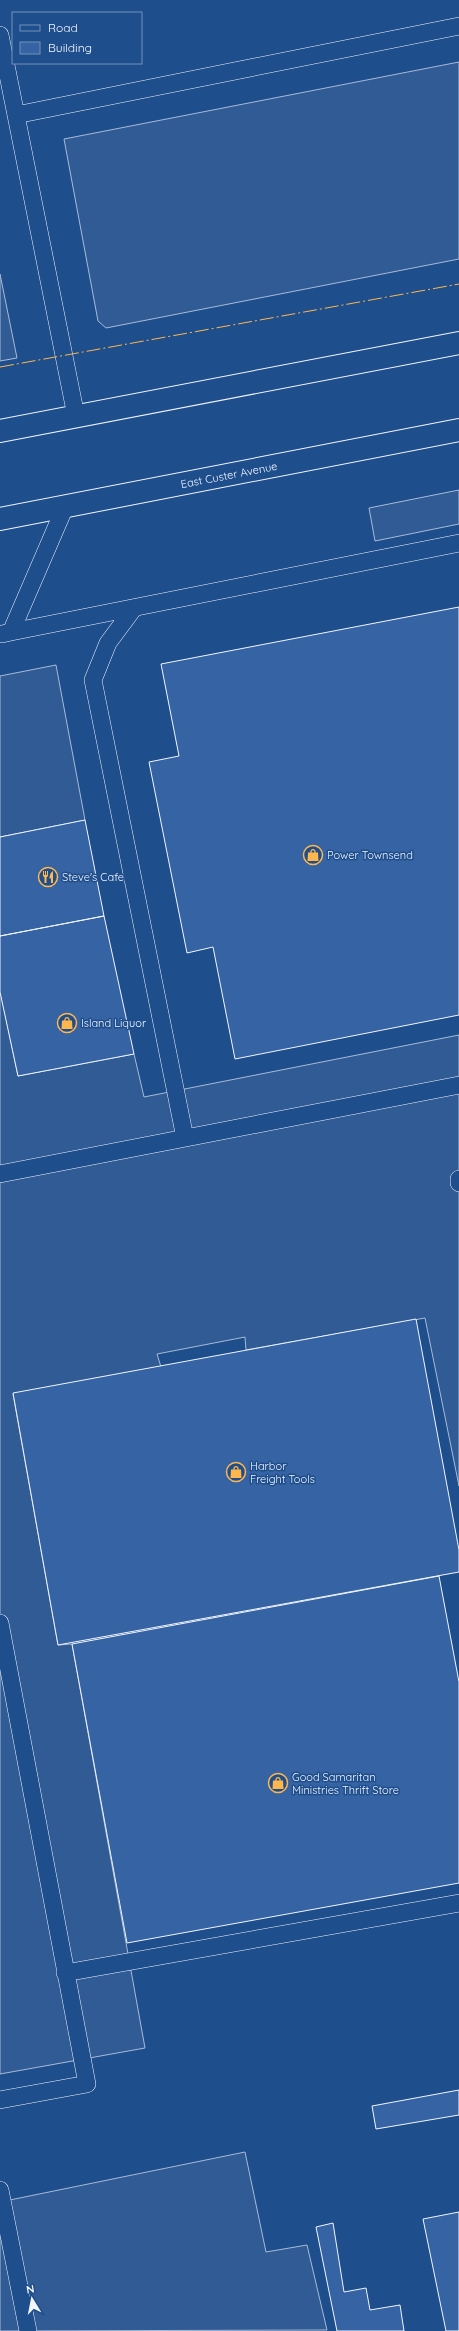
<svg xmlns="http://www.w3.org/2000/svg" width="459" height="2331" font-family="Quicksand,sans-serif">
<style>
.built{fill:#305b95;stroke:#a8bbd7}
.building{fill:#3563a3;stroke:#f2f6ff}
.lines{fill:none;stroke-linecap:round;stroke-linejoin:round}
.service-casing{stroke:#f2f6ff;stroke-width:18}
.primary-casing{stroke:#f2f6ff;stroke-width:24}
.service{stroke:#1f4e8c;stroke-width:17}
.primary{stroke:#1f4e8c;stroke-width:22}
.power{stroke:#ffb74d;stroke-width:1;stroke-dasharray:14 3 2 3;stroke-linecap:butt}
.labels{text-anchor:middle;stroke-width:3;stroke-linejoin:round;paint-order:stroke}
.street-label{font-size:11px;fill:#f2f6ff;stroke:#1f4e8c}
.poi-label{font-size:11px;fill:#f2f6ff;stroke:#1f4e8c;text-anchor:start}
</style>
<rect width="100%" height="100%" fill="#1f4e8c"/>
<!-- built -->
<path class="built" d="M459 62V259L106 328 98 321 64 139Z
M0 274 17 358 0 361Z
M459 490V524L375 541 369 508Z
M56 665 85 820 0 837V676Z
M0 989 18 1076 134 1054 144 1097 459 1035V1486L425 1318 246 1350 245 1337 157 1354 161 1367 13 1394 58 1645 72 1644 145 2048 0 2074Z
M245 2152 266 2252 307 2245 327 2330 0 2331V2202Z"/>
<!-- building -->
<path class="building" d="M459 607V1015L235 1059 213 947 187 953 149 762 179 756 161 664Z
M85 820 104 916 0 936V837Z
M104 916 134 1054 18 1076 0 992V936Z
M416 1319 459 1550V1572L58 1645 13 1393Z
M439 1576 459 1682V1883L127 1943 72 1644Z
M459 2090V2115L376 2129 372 2106Z
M459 2212V2331H446L423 2219Z
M333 2223 344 2292 366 2288 370 2310 400 2305 404 2331H337L316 2227Z"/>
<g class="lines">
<defs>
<path id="service" d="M0 35 76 416
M16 115 459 26
M134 608 108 643 93 680 185 1138
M11 632 459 543
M2 634 11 632 65 507
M0 1174 459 1085
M459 1179V1183
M0 1623 87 2084 0 2100
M65 1973 459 1903
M0 2190 28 2331"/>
<path id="primary" d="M0 431 459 343
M0 519 459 430"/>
</defs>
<!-- service casing -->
<use href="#service" class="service-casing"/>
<!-- primary casing -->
<use href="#primary" class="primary-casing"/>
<!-- service -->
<use href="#service" class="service"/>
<!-- primary -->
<use href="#primary" class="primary"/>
<!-- power -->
<path class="power" d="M0 367 459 284"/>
</g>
<!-- icons -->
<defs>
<symbol id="shop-ring" viewBox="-11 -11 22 22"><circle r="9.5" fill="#1f4e8c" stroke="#ffb74d" stroke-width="1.5"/><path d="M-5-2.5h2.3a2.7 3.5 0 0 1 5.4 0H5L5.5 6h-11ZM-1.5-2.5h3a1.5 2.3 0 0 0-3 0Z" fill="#ffb74d"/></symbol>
<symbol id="restaurant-ring" viewBox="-11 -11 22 22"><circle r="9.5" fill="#1f4e8c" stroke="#ffb74d" stroke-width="1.5"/><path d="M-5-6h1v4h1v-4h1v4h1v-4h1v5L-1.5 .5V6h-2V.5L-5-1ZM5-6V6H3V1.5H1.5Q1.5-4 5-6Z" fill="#ffb74d"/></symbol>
</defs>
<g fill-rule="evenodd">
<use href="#shop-ring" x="302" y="844" width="22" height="22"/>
<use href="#restaurant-ring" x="37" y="866" width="22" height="22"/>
<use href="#shop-ring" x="56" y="1012" width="22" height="22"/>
<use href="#shop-ring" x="225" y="1461" width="22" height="22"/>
<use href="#shop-ring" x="267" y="1772" width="22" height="22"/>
</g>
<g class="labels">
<!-- street labels -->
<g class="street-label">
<text transform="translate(229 475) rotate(-11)" y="4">East Custer Avenue</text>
</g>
<!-- poi labels -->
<g class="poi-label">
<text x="327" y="859">Power Townsend</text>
<text x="62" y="881">Steve's Cafe</text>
<text x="81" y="1027">Island Liquor</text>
<text x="250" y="1470">Harbor<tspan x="250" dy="13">Freight Tools</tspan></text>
<text x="292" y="1781">Good Samaritan<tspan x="292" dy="13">Ministries Thrift Store</tspan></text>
</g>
</g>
<!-- legend -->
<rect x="12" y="12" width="130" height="52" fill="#1f4e8c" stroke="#7391ba"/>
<rect x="20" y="25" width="20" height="6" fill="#1f4e8c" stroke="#7391ba"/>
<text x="48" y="32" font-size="12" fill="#f2f6ff">Road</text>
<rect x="20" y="42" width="20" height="12" fill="#3563a3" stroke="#7391ba"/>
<text x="48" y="52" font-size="12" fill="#f2f6ff">Building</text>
<!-- north arrow -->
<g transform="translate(32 2299) rotate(350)" stroke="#1f4e8c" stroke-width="3" paint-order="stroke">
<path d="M0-3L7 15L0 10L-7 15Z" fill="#f2f6ff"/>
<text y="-6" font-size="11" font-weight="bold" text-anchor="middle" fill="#f2f6ff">N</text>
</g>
</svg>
